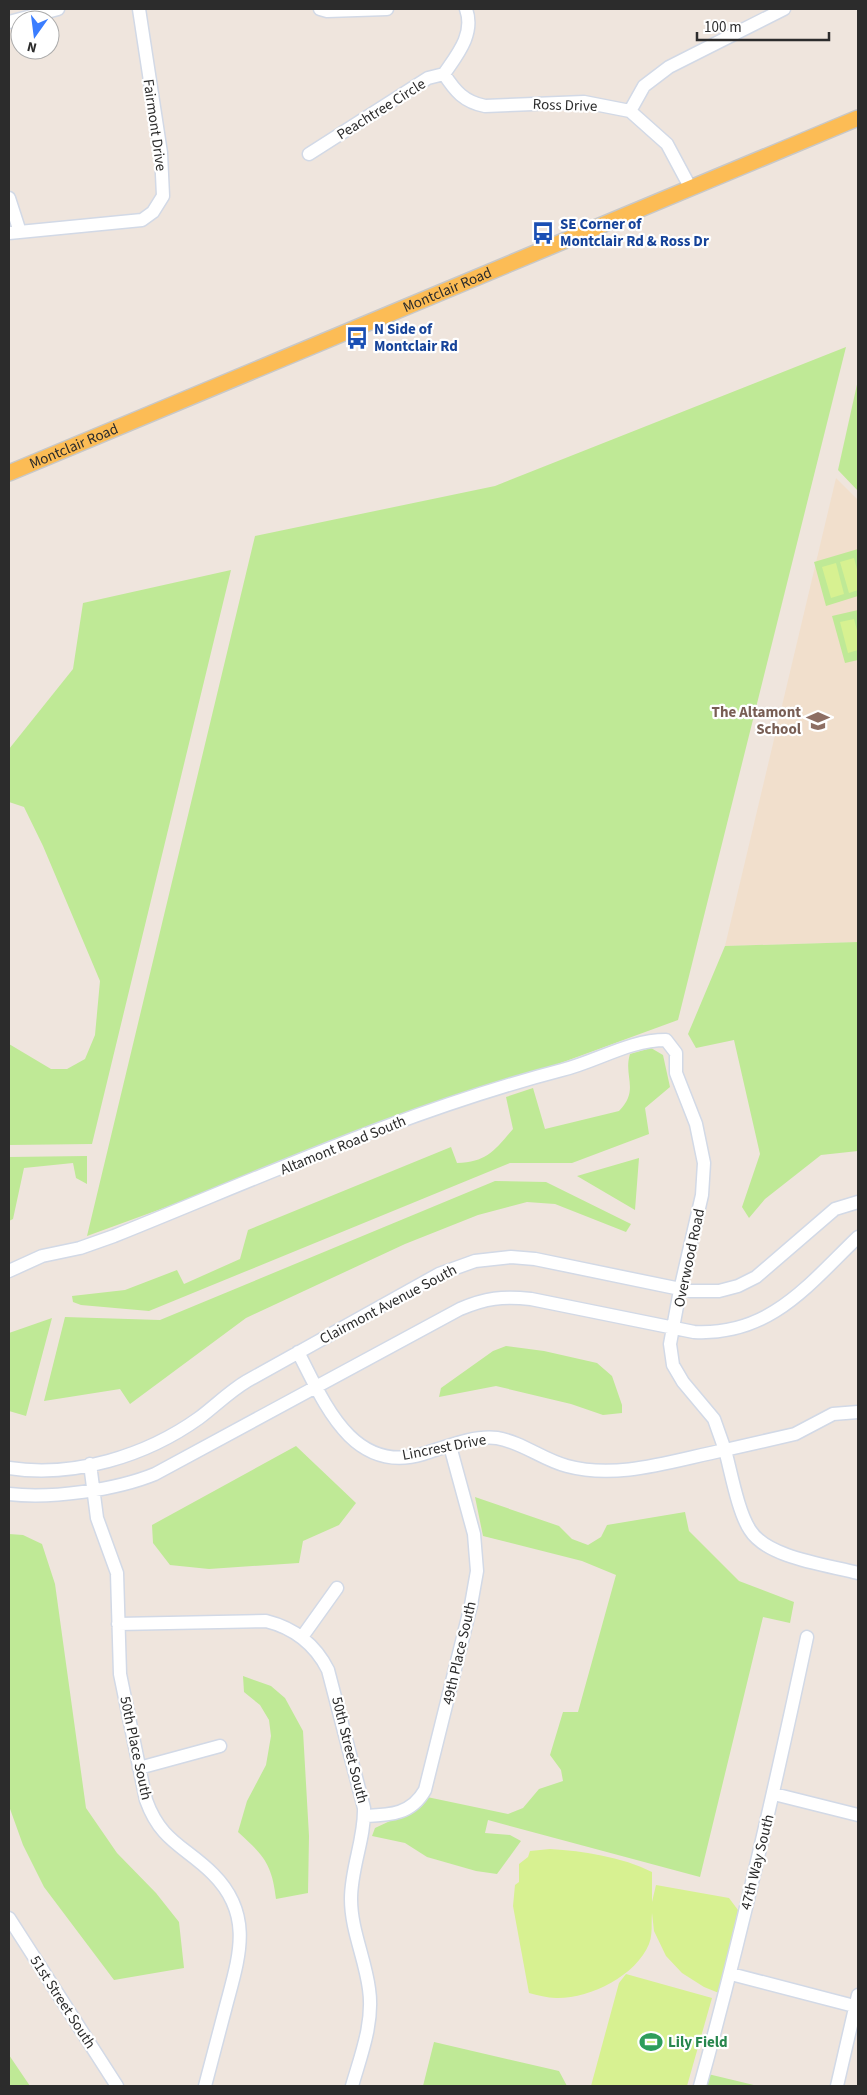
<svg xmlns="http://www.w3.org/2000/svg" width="867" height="2095" font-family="'Source Sans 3',sans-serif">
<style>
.education{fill:#f1dfcc}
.green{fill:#bfe996}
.pitch{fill:#d7f191}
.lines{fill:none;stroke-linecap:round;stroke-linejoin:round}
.minor-casing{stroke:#d2d9e6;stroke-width:15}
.major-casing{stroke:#c8c8c8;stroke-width:18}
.minor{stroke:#fff;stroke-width:12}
.major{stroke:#fcbc55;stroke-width:15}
.labels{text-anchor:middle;stroke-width:4.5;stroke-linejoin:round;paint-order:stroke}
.street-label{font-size:15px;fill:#2c2c2c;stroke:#fff}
.transit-label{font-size:15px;font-weight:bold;fill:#164399;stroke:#fff;text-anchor:start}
.education-label{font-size:15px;font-weight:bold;fill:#785e54;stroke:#fff;text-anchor:end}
.leisure-label{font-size:15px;font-weight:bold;fill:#27864d;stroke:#fff;text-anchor:start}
</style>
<rect width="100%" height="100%" fill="#efe5dd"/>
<!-- education -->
<path class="education" d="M836 478 858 500V942L725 946Z"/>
<!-- green -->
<path class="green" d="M846 347 678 1020 87 1236 255 536 495 486Z
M858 380V491L838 470Z
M858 549V596L826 606 814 562Z
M231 570 92 1144 9 1145V1044L51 1069H67L85 1059 95 1035 100 981 43 846 24 807 9 802V749L73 669 83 603Z
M858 610V660L845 663 832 616Z
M858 942V1151L821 1155 765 1199 749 1218 742 1207 760 1154 734 1040 696 1048 688 1034 725 946Z
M651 1048 663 1055 670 1087 645 1108 649 1134 572 1163H510L149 1311 81 1305 73 1302 72 1296 125 1290 177 1270 184 1284 240 1259 248 1230 451 1147 457 1163C487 1162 494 1151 513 1129L506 1097 533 1088 545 1129 619 1111C640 1090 623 1076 630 1054Z
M87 1156V1184L76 1178 73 1163 24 1168 13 1219 9 1221V1157Z
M639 1158 635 1210 577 1176Z
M495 1181 546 1182 631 1224 626 1232 555 1204 527 1202 478 1215 405 1244 246 1318 130 1404 120 1389 44 1401 65 1317 160 1320Z
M52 1318 26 1416 9 1411V1333Z
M506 1346 544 1351 597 1363 612 1376 622 1405V1413L603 1415 571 1404 496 1386 439 1397 441 1388 493 1351Z
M296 1446 356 1503 339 1525 303 1541 299 1563 209 1569 170 1565 153 1543 152 1525Z
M475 1497 559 1526 572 1539 588 1545 601 1537 607 1525 685 1512 689 1531 739 1581 794 1602 790 1623 763 1617 700 1877 488 1820 485 1833 510 1835 521 1841 497 1874 476 1871 427 1857 405 1843 372 1836 375 1828 420 1807 427 1797 508 1814 523 1808 539 1789 563 1781 561 1770 550 1755 563 1712H578L616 1575 582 1561 483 1536Z
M9 1534 23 1535 42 1544 55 1584 86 1808 117 1853 156 1893 179 1922 184 1968 114 1980 44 1887 23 1845 9 1806Z
M243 1676 271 1686 285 1698 303 1731 309 1836 308 1893 276 1899C272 1863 263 1855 238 1832L247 1801 266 1765 271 1736 269 1720 260 1705 244 1692Z
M434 2042 559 2071 567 2086H423Z
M9 2055 30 2086H9Z
M708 2074 758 2086H704Z"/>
<!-- pitch -->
<path class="pitch" d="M854 558 858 573V590L849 593 840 562Z
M836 563 844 594 831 598 822 567Z
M854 619 858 634V650L848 653 840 622Z
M550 1849C584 1851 622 1857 652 1872V1902L656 1885 729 1898 738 1910 719 1993 704 1987 682 1973 666 1956 654 1931 652 1913C651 1923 653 1934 649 1944 636 1976 589 1999 556 1998 547 1998 538 1995 529 1993L513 1906 515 1885 519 1882V1864L528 1857 530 1851Z
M626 1974 712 1998 687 2086H591L619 1983Z"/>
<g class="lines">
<defs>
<path id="minor" d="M320 9 327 11 387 9
M9 22 58 9
M444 74C455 91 464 102 485 106L584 102 630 111 667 144 690 187
M630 111 644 86 669 67 784 9
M309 154 428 78 444 74C457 55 475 34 466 9
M9 198 20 232
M9 233 142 220 153 212 163 196 161 153 139 9
M9 1271 42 1256 80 1248 114 1236C261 1177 408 1110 562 1070 598 1061 629 1040 666 1040L676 1053V1073L696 1124 704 1163 702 1195 680 1290 670 1344 673 1365 683 1382 714 1419 725 1450C674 1460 619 1480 567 1466 543 1460 522 1442 497 1438 473 1435 446 1447 423 1454 352 1475 324 1402 298 1352
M858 1412 833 1414 795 1434 725 1450C731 1472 738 1512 750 1530 767 1558 828 1565 858 1573
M90 1464 97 1518 117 1573 120 1674 146 1800C161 1842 185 1846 213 1874 254 1915 239 1957 226 2006 219 2032 212 2059 205 2086
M9 1468C74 1478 146 1456 199 1418 215 1406 230 1391 247 1381 311 1345 375 1310 439 1274L475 1261 511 1257 535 1259 690 1291H719L738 1286 756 1277 835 1209 858 1202
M9 1494C51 1499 116 1490 155 1474L460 1309C486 1298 502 1296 531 1299L694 1332C770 1336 808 1285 858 1237
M118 1624 266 1621C294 1628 315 1644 328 1670L364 1808C365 1839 351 1867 351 1899 351 1930 365 1958 369 1989 374 2022 361 2055 352 2086
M302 1637 337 1588
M139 1768 220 1746
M774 1794 858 1815
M364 1816C389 1815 411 1815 425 1790L471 1605 477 1571 474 1534 450 1446
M9 1918 117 2086
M731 1974 858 2007
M700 2086C741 1938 775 1788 807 1637
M837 2086 858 1995"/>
<g id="major">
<path id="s1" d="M9 473 858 118"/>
</g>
</defs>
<!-- minor casing -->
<use href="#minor" class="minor-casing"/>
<!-- major casing -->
<use href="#major" class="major-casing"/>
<!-- minor -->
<use href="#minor" class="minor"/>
<!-- major -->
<use href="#major" class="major"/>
</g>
<!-- icons -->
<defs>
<symbol id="bus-bare" viewBox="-9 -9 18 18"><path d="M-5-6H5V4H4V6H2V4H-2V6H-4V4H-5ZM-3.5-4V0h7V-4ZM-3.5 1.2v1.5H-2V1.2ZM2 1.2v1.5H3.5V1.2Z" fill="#1a4fb4" stroke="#fff" stroke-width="2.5" paint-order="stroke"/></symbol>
<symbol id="school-bare" viewBox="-9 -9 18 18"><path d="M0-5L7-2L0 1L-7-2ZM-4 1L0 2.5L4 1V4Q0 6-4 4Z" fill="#8d6e63" stroke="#fff" stroke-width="2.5" paint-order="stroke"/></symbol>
<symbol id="stadium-bare" viewBox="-9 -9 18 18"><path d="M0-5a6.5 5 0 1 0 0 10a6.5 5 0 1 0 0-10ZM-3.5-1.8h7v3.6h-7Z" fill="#2e9e5b" stroke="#fff" stroke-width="2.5" paint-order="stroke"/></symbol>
</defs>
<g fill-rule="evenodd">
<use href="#bus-bare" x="527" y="217" width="32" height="32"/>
<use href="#bus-bare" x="341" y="322" width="32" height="32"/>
<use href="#school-bare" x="802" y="705" width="32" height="32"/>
<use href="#stadium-bare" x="635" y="2026" width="32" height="32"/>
</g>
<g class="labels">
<!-- street labels -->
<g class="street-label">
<text transform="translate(565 105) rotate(2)" y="5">Ross Drive</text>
<text transform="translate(381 109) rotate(-32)" y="5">Peachtree Circle</text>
<text transform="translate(155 125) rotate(82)" y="5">Fairmont Drive</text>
<text dy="5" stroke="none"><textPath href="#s1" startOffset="475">Montclair Road</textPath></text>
<text dy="5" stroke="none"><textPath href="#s1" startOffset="70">Montclair Road</textPath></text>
<text transform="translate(343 1145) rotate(-22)" y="5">Altamont Road South</text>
<text transform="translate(689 1258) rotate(-78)" y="5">Overwood Road</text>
<text transform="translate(388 1304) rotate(-28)" y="5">Clairmont Avenue South</text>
<text transform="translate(444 1447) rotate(-11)" y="5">Lincrest Drive</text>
<text transform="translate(459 1653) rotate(-77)" y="5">49th Place South</text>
<text transform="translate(136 1748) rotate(78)" y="5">50th Place South</text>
<text transform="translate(350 1750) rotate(76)" y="5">50th Street South</text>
<text transform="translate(757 1862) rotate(-76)" y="5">47th Way South</text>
<text transform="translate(63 2002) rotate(57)" y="5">51st Street South</text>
</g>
<!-- transit labels -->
<g class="transit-label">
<text x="560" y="229">SE Corner of<tspan x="560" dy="17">Montclair Rd &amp; Ross Dr</tspan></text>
<text x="374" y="334">N Side of<tspan x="374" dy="17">Montclair Rd</tspan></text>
</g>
<!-- education labels -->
<g class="education-label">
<text x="801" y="717">The Altamont<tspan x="801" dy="17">School</tspan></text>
</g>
<!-- leisure labels -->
<g class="leisure-label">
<text x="668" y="2047">Lily Field</text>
</g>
</g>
<!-- border -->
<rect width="867" height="2095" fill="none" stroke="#2c2c2c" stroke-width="20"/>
<!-- north arrow -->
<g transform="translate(35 35) rotate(194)"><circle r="24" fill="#ffffff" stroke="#ababab"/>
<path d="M0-4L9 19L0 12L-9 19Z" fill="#3a7dff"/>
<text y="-8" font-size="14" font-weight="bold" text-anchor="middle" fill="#2c2c2c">N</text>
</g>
<!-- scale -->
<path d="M697 32v8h132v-8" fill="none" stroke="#2c2c2c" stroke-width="2.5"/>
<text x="704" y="32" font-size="15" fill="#2c2c2c" stroke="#ffffff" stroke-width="4" paint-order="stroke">100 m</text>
</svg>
